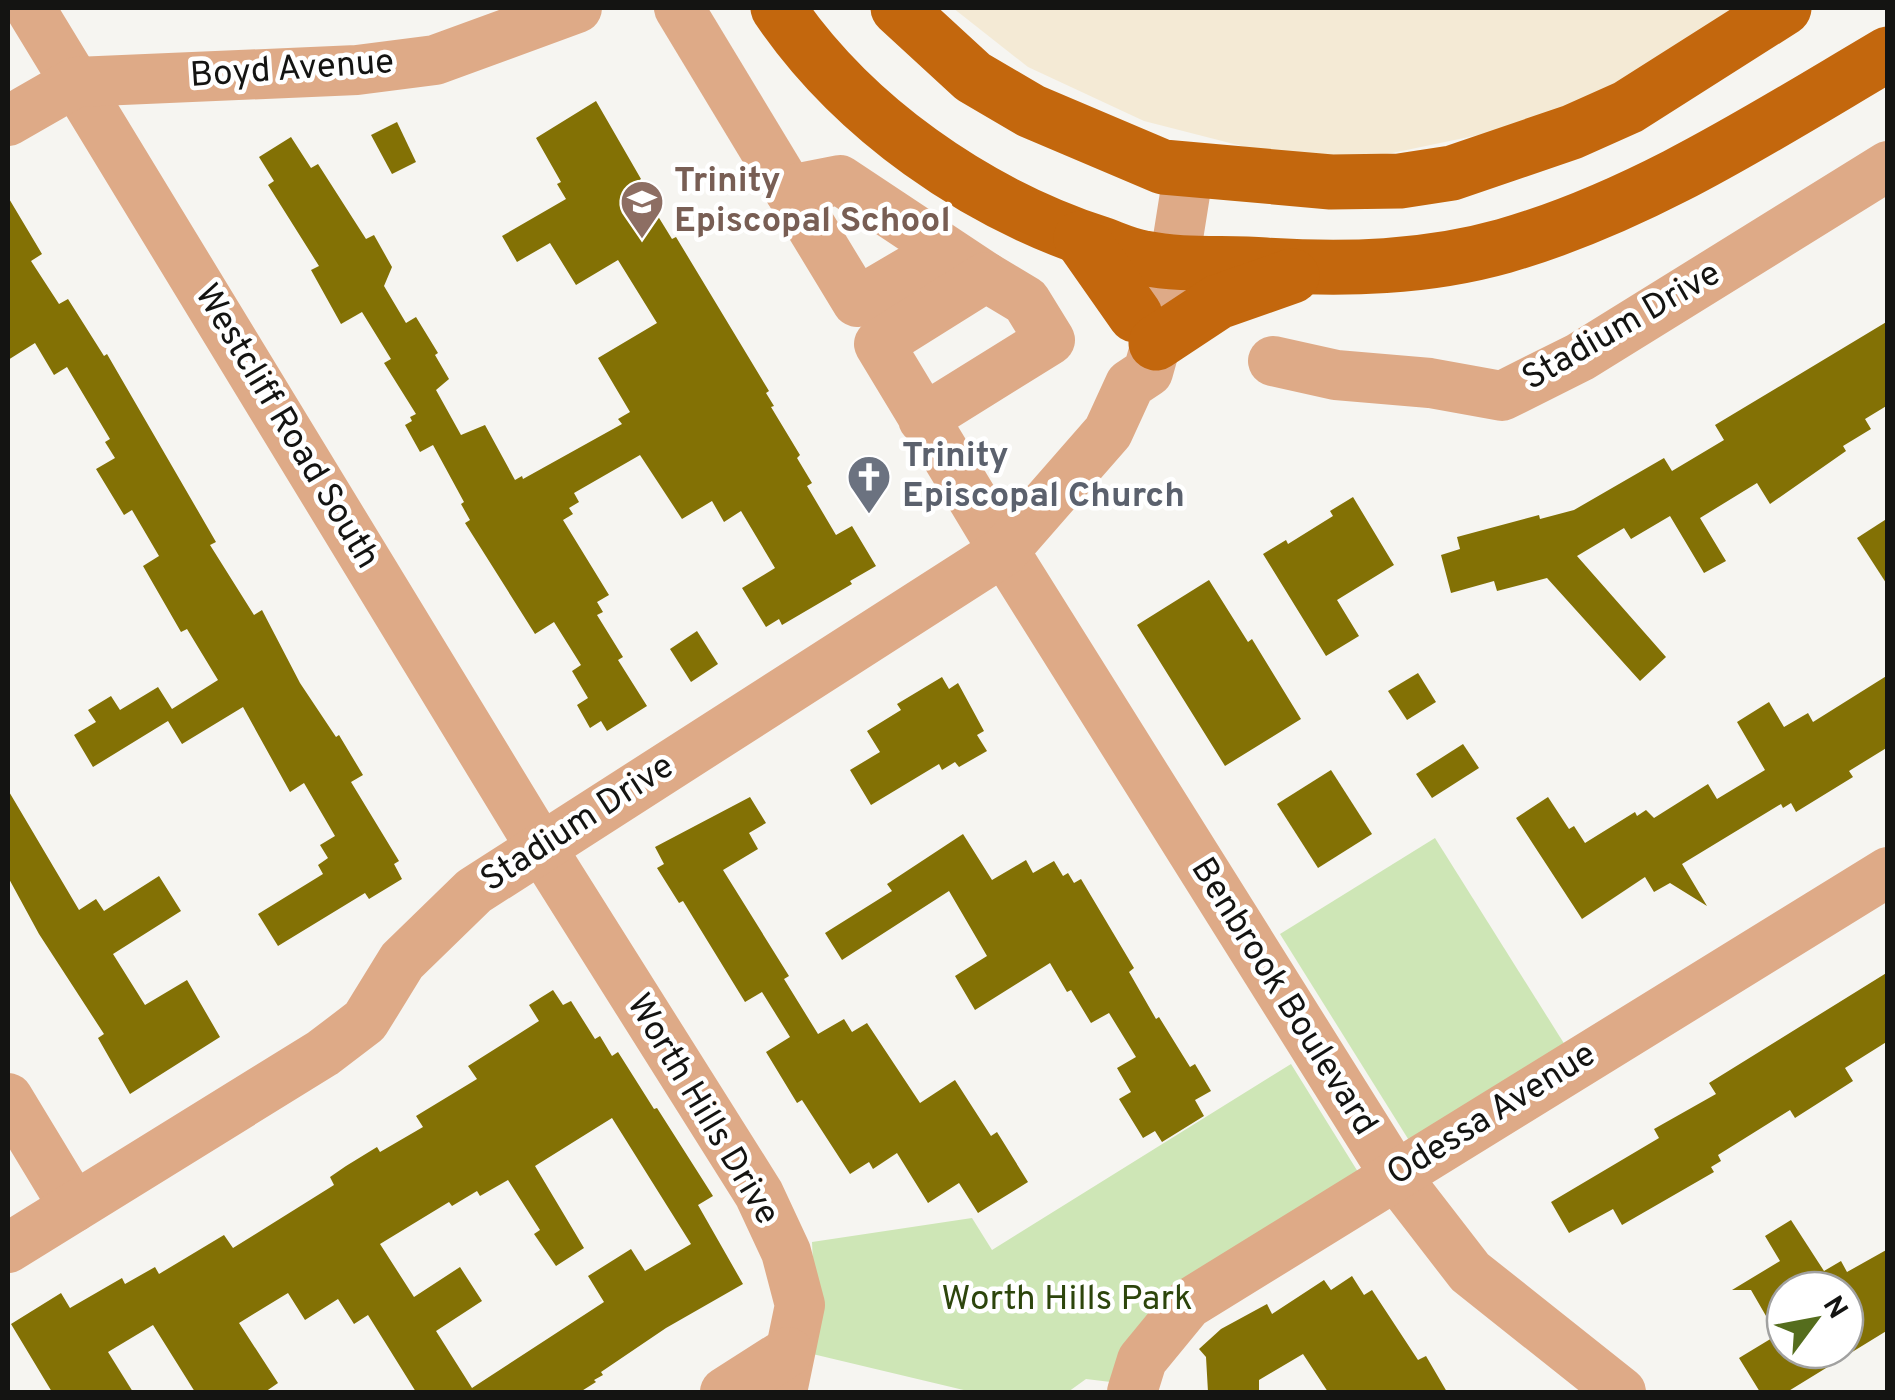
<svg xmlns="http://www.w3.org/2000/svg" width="1895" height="1400" viewBox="0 0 1895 1400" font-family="Overpass,sans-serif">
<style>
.education{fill:#f4ead5}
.green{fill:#cee6b6}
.building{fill:#837105;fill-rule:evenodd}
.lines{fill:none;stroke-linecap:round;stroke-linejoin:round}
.minor{stroke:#deaa87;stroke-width:50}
.major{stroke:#c3670d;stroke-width:55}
.labels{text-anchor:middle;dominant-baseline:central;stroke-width:9;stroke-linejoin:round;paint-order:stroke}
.street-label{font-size:35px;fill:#141412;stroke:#fff}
.education-label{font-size:35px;font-weight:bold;fill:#785e54;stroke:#fff;text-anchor:start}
.worship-label{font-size:35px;font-weight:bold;fill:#5b616d;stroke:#fff;text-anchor:start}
.park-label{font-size:35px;fill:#2d450c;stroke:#fff}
</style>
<rect width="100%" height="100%" fill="#f6f5f1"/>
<path class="education" d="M953 8H1749L1627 82 1512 128 1373 157 1265 152 1144 121 1028 67Z"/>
<g class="green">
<path d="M1435 838 1565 1045 1410 1142 1280 934Z"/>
<path d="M1291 1064 1363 1180 1119 1383 1086 1379 1068 1392H972L800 1351 813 1263 812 1242 972 1218 992 1250Z"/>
</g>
<g class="building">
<path d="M596 101 641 179 637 182 672 239 676 237 769 391 766 393 774 406 771 407 800 455 797 458 812 483 807 486 836 535 852 526 876 566 850 581 852 584 782 625 779 619 766 627 742 588 775 568 741 511 724 522 712 501 682 519 640 455 574 493 579 502 569 508 573 514 563 520 609 595 597 602 603 612 597 615 623 657 618 660 647 706 607 731 601 721 590 728 577 705 588 698 572 671 581 665 554 622 535 634 465 523 470 520 461 504 464 502 433 445 420 452 405 425 412 421 410 417 416 414 384 363 391 359 362 312 341 324 311 270 319 266 268 185 274 181 259 157 291 137 311 168 318 164 366 239 374 235 392 267 384 286 406 323 416 317 438 353 435 355 449 379 436 390 461 435 485 425 515 480 522 476 523 479 622 424 618 419 630 412 598 358 657 323 618 260 576 285 550 243 517 262 502 236 566 199 557 184 561 182 536 138Z"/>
<path d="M397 122 416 162 392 174 371 135Z"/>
<path d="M8 197 42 254 31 261 59 304 68 299 104 356 107 354 216 542 210 545 254 615 262 610 300 683 336 737 339 735 363 775 351 782 399 861 394 864 402 879 369 899 365 893 278 946 258 914 323 874 318 865 328 858 320 845 335 836 304 783 290 792 243 707 182 744 168 721 93 767 74 735 96 722 88 710 111 696 120 710 158 687 172 709 218 680 187 629 181 632 143 566 159 556 132 510 124 515 96 469 115 458 105 442 110 439 67 367 54 375 35 343 8 360Z"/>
<path d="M1888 321V405L1865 419 1871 429 1843 446 1846 451 1770 504 1757 483 1700 518 1726 561 1704 573 1670 516 1631 539 1624 528 1577 556 1666 657 1640 681 1547 578 1497 591 1494 581 1451 593 1441 555 1460 549 1457 537 1539 515 1540 519 1574 510 1664 458 1672 471 1724 440 1715 425Z"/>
<path d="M1353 497 1394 565 1337 600 1359 636 1326 656 1263 554 1286 540 1288 544 1333 516 1330 511Z"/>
<path d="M1888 518V586L1857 538Z"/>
<path d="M1209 580 1248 642 1252 639 1301 719 1225 766 1137 625Z"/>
<path d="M697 631 718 664 691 682 670 649Z"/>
<path d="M1418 673 1436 702 1407 720 1388 691Z"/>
<path d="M1888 675V747L1849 771 1853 777 1796 812 1791 803 1783 808 1781 804 1682 864 1707 906 1670 883 1654 892 1645 877 1582 919 1516 818 1548 797 1569 829 1574 826 1585 843 1635 812 1637 816 1646 810 1654 818 1708 784 1717 799 1765 770 1737 722 1769 702 1784 727 1808 713 1813 722Z"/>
<path d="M942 677 949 689 958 683 984 731 977 735 987 751 959 767 955 762 942 770 939 764 871 805 850 770 880 752 867 731 901 710 897 704Z"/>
<path d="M1463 744 1479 768 1432 798 1416 774Z"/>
<path d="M1331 770 1372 834 1318 868 1277 804Z"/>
<path d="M8 790 79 910 96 899 104 911 159 876 181 911 113 954 145 1005 187 980 220 1037 130 1094 98 1038 104 1034 39 934 8 877Z"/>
<path d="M750 797 766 823 749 833 758 849 723 870 789 976 784 979 818 1034 844 1019 852 1032 867 1023 920 1103 955 1080 991 1136 997 1132 1028 1182 978 1213 959 1183 928 1203 897 1153 873 1169 869 1162 850 1174 802 1100 797 1103 766 1052 790 1037 762 992 745 1002 683 901 679 903 657 868 664 864 655 847Z"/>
<path d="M963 834 992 880 1026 860 1033 873 1054 861 1063 876 1068 873 1074 883 1081 879 1134 968 1129 972 1156 1019 1159 1017 1190 1067 1195 1064 1211 1091 1195 1100 1204 1116 1162 1142 1155 1131 1143 1138 1119 1099 1131 1092 1117 1068 1136 1057 1109 1013 1091 1023 1071 990 1067 992 1050 963 975 1010 955 976 987 956 949 891 842 960 825 933 892 891 887 884Z"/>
<path d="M1888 972V1041L1845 1068 1853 1081 1795 1118 1790 1110 1718 1155 1721 1161 1711 1167 1714 1172 1622 1225 1613 1209 1569 1233 1551 1202 1659 1138 1654 1129 1716 1094 1709 1083Z"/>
<path d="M553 990 563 1005 571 1001 595 1039 600 1036 612 1056 618 1052 654 1109 657 1108 713 1196 698 1205 743 1284 666 1328 601 1372 603 1375 594 1380 596 1382 580 1392H416L368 1315 354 1324 338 1299 305 1320 288 1293 239 1323 278 1383 265 1392H195L153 1325 108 1352 133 1392H52L11 1324 61 1293 70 1308 122 1278 125 1284 155 1267 159 1274 224 1235 233 1248 334 1185 330 1177 346 1166 377 1147 380 1152 423 1127 416 1116 477 1079 468 1066 539 1021 529 1005ZM612 1118 691 1244 645 1271 631 1249 588 1276 604 1302 472 1388 436 1331 482 1301 460 1267 414 1297 380 1244 449 1202 452 1206 477 1191 480 1196 508 1180 540 1230 534 1234 556 1266 584 1248 535 1166Z"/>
<path d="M1791 1220 1824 1271 1841 1261 1847 1272 1888 1249V1330L1787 1392H1760L1739 1358 1777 1335 1751 1290H1732L1780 1261 1765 1236ZM1785 1290H1845V1350H1785Z"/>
<path d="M1352 1276 1364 1295 1372 1290 1418 1360 1426 1356 1447 1392H1328L1303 1354 1259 1380V1392H1208L1206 1357 1199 1349 1221 1329 1267 1304 1272 1314 1324 1280 1331 1290Z"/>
</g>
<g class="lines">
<g class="minor">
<path d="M30 8 540 846 759 1194 786 1252 800 1305 782 1392"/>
<path d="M679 8 789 190"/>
<path d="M8 121 76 82 357 70 435 60 577 8"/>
<path d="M944 251 857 302 789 190 840 180 986 277"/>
<path d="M1273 361 1336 375 1430 383 1502 396 1580 357 1888 166"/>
<path d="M923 419 1050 340 1026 301 986 277 879 344 1004 551 1395 1175 1470 1272 1621 1392"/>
<path d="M8 1098 74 1207"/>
<path d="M8 1248 323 1053 365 1021 402 961 474 891 1004 551 1108 432 1130 384 1148 372 1168 301 1189 169"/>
<path d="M725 1392 788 1352"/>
<path d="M1132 1392 1142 1360 1188 1304 1888 872"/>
</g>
<g class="major">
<path d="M778 8C853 118 975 203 1101 244 1115 249 1130 256 1144 258 1183 266 1226 262 1265 265 1345 270 1426 268 1504 246 1643 206 1764 127 1888 54"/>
<path d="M898 8 973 77 1031 111 1163 167 1331 182 1400 181 1452 173 1572 132 1628 107 1784 8"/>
<path d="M1081 238 1135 315"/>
<path d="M1156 343 1218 302 1292 276"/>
</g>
</g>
<defs>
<symbol id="school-pin" viewBox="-11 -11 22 30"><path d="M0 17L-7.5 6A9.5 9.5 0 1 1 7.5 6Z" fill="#8d6e63" stroke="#fff"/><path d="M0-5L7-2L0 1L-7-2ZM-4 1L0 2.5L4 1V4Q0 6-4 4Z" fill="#fff"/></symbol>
<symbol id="church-pin" viewBox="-11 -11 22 30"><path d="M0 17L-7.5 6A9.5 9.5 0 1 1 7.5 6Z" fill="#6b7280" stroke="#fff"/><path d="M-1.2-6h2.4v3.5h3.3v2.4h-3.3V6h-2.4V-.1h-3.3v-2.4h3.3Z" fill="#fff"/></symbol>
</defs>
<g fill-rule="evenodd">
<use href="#school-pin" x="617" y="177" width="50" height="68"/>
<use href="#church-pin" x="844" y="452" width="50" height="68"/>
</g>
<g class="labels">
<g class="street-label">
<text transform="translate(292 70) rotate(-4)">Boyd Avenue</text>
<text transform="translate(1622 327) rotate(-30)">Stadium Drive</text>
<text transform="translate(286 427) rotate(59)">Westcliff Road South</text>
<text transform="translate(578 824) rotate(-33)">Stadium Drive</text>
<text transform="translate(1283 997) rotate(58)">Benbrook Boulevard</text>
<text transform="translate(702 1110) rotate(59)">Worth Hills Drive</text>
<text transform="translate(1492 1115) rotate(-32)">Odessa Avenue</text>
</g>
<g class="education-label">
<text x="674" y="182">Trinity<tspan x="674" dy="40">Episcopal School</tspan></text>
</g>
<g class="worship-label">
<text x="902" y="457">Trinity<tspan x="902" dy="40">Episcopal Church</tspan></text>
</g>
<g class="park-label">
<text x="1067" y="1300">Worth Hills Park</text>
</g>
</g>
<rect width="1895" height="1400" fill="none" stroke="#141412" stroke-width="20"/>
<g transform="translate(1815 1320) rotate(58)"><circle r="48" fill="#ffffff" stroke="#a1a1a0" stroke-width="2.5"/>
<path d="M0-8L18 38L0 25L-18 38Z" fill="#556d1d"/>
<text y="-15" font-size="28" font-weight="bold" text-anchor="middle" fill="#141412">N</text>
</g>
</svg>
